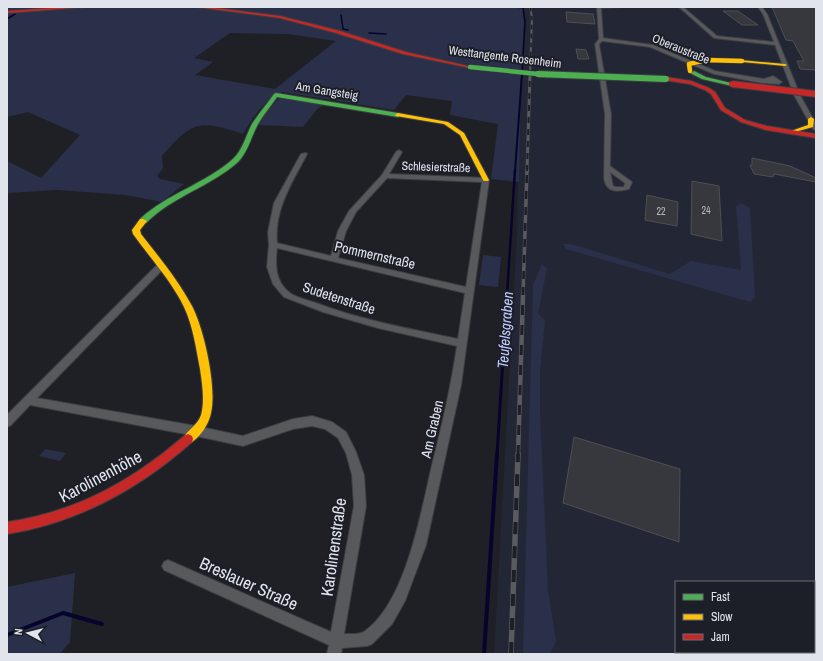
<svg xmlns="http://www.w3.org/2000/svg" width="823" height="661" viewBox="0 0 823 661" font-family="'Archivo Narrow',sans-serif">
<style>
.built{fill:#232735;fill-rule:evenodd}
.green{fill:#2a304a;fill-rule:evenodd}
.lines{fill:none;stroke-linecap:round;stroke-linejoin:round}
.stream-far4{stroke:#06042c;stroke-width:1.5}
.stream-far3{stroke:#06042c;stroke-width:2}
.stream-far2{stroke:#06042c;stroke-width:2.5}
.stream-far1{stroke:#06042c;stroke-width:3}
.stream{stroke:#06042c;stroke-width:4}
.building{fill:#37383d;stroke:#4d4f53}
.street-casing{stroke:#3c3e42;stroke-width:2}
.fast-casing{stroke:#3c3e42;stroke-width:2}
.slow-casing{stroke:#3c3e42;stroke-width:2}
.jam-casing{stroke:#3c3e42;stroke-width:2}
.street{fill:#58595d;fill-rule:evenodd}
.fast{fill:#4caf50;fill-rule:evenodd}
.slow{fill:#ffc107;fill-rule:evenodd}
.jam{fill:#c62828;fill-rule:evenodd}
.rail-far4-casing{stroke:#5a5b5f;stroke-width:2}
.rail-far3-casing{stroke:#5a5b5f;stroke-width:3}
.rail-far2-casing{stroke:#5a5b5f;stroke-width:3.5}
.rail-far1-casing{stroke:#5a5b5f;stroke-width:4.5}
.rail-casing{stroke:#5a5b5f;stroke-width:5.5}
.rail-far4{stroke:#1c1e28;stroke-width:1.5;stroke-dasharray:4.5;stroke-linecap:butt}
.rail-far3{stroke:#1c1e28;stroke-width:2;stroke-dasharray:6;stroke-linecap:butt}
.rail-far2{stroke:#1c1e28;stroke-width:2.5;stroke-dasharray:8;stroke-linecap:butt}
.rail-far1{stroke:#1c1e28;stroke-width:3;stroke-dasharray:10;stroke-linecap:butt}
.rail{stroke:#1c1e28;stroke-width:4;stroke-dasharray:12;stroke-linecap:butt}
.fast-bridge-far1-casing{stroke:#3c3e42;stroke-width:5.5;stroke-linecap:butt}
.fast-bridge-casing{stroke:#3c3e42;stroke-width:8;stroke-linecap:butt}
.slow-bridge-casing{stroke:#3c3e42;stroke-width:5.5;stroke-linecap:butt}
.jam-bridge-casing{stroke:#3c3e42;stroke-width:8;stroke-linecap:butt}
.fast-bridge-far1{stroke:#4caf50;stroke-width:4.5}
.fast-bridge{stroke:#4caf50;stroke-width:6}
.slow-bridge{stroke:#ffc107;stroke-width:4.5}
.jam-bridge{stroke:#c62828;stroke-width:6}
.labels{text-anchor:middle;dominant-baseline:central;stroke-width:4;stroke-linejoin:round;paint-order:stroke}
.far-number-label{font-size:10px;fill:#b7b9c0}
.far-street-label{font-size:12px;fill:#e2e4eb;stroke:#1c1e28}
.street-label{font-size:14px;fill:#e2e4eb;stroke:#1c1e28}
.water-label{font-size:15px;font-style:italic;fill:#c0cdff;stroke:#1c1e28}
.near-street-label{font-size:17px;fill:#e2e4eb;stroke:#1c1e28}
</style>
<rect width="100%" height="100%" fill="#1f2025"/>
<path class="built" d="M521 7H816V654H494L517 235 521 69 524 22ZM676 582H814V652H676Z"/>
<g class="green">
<path d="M7 7H513L522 9 524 22 521 69 519 182 491 179 498 124 450 115 452 101 406 95 394 110 282 92C264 100 253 117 243 134 199 119 192 121 162 156L163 168 157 176 160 179 184 184 162 202 126 195 57 190 7 193V161L41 178 80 135 28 112 7 117ZM230 33 288 34 336 41 275 89 195 75 213 62 194 58Z"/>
<path d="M279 98 324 104 317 109 303 127 258 125 261 118Z"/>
<path d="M741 203 750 208 755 297 750 302 566 249 563 244H571L670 274 691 261 741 270 736 206Z"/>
<path d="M483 255 501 257 498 287 479 285Z"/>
<path d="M542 264 547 269 538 313 545 321 540 370V415L548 590 556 641 550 654H523L533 285Z"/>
<path d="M45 449 66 453 60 461 39 456Z"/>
<path d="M75 573 70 642 60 654H7V587Z"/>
</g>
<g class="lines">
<g class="stream-far4">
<path d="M341 15 343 29 348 30"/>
<path d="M7 19 15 14"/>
<path d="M369 33 386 34"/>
<path d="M522 75 525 22 523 7"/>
</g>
<path class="stream-far3" d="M515 171 522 74"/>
<path class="stream-far2" d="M507 295 515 170"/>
<path class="stream-far1" d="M497 455 507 294"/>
<g class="stream">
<path d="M7 635 63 613 102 624"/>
<path d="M484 654 497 454"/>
</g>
</g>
<g class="building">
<path d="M772 7H816V70L800 69 797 61H804L793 41 786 40Z"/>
<path d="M723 11H738L758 25H742Z"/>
<path d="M566 12 593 14 595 24 567 22Z"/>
<path d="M576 49 586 50 589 59H578Z"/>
<path d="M752 158 790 166 816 178V182L774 174 773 177 754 174 750 165H752Z"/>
<path d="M692 181 719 186 722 241 691 234Z"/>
<path d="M647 195 678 202 677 226 645 220Z"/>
<path d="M574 437 680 469 679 542 563 503Z"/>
</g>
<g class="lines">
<defs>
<g id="street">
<path d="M597 7H623L601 8 603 38 653 45 715 71 764 79 773 76 782 82 779 84 762 83 714 74 650 47 602 41 599 44 611 114 610 166 632 182 629 189C617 192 607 193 604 179L605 114 595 44 599 39ZM610 172 625 183 624 187H616L613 186Z"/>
<path d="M679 7H683L717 36 774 42 763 14 758 7H762L767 14 800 95 816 124V131L813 129 794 95 775 45 714 38Z"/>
<path d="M399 150 402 152 389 174 486 178 489 180 461 385 426 545 405 601 392 624 372 644 367 646 342 648 341 654H327L329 645 164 570 162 566 164 562 168 560 331 632 354 506 352 475 346 453 338 438 325 429 312 426 293 429 243 446 196 436 30 405 11 425 7 427V415L158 264H164L165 266 164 268 37 398 196 426 243 436 293 419 312 416 332 422 346 432 356 452 364 475 366 506 344 634C350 634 360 635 365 631 406 602 421 512 432 465 442 426 451 386 457 346L378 328 323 312 284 297 273 284 267 267 269 245 268 232 274 203 301 154 306 153 307 154C292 183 274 209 277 243L331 256 338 231 349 211 382 175 396 152ZM387 178 482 182 466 287 338 258 346 231 356 212ZM277 248 465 293 458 339C410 329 361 320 316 303 308 300 297 298 290 293 275 282 275 265 277 248Z"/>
</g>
<g id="fast">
<path d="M694 71 706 77 735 84 732 86 702 79 692 74 691 73Z"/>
<path d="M276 93 398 113 401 115 398 117 277 97C271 106 263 115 258 124 251 137 248 152 238 162 210 187 173 196 146 223H140V219C168 193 205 184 233 159 243 150 246 135 252 124 259 113 267 104 274 94Z"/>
</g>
<g id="slow">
<path d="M740 60 785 64 787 65 785 66 742 62H740Z"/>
<path d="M398 113 448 122 464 133 489 180 488 181H484L483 180 460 135 444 124 396 116 395 115Z"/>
<path d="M811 117 814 119 813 127 791 133V131L808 125V119Z"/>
<path d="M140 219H143L147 221 140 230 141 234C159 257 178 280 192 306 204 329 217 387 211 413 209 424 199 440 188 444L184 442 183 439C187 430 198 425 201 415 205 400 202 383 200 369 196 348 193 326 184 307 171 280 150 258 133 234L132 230Z"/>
</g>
<g id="jam">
<path d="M66 7H87L7 13V11Z"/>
<path d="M196 7H208L280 16 340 31 406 52 472 67 470 68 403 54 336 33 280 18Z"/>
<path d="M666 77 691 81 709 88 715 92 725 108 745 120 767 126 816 134V138L766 130 741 122 721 110 711 94 705 90 690 84 664 80 663 79Z"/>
<path d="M188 434 192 436 193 439 192 442C139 489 77 523 7 534V522C76 512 132 481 184 436Z"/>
</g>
</defs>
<use href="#street" class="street-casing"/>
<use href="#fast" class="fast-casing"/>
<use href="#slow" class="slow-casing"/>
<use href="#jam" class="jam-casing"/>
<use href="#street" class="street"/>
<use href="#fast" class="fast"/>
<use href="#slow" class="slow"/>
<use href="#jam" class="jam"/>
<defs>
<path id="rail-far4" d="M530 7 532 17 530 75"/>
<path id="rail-far3" d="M527 171 530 74"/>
<path id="rail-far2" d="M523 295 527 170"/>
<path id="rail-far1" d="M518 455 523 294"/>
<path id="rail" d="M511 654 518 454"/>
</defs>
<use href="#rail-far4" class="rail-far4-casing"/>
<use href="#rail-far3" class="rail-far3-casing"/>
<use href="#rail-far2" class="rail-far2-casing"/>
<use href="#rail-far1" class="rail-far1-casing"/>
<use href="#rail" class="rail-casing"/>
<use href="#rail-far4" class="rail-far4"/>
<use href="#rail-far3" class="rail-far3"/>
<use href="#rail-far2" class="rail-far2"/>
<use href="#rail-far1" class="rail-far1"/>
<use href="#rail" class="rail"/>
<defs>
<path id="fast-bridge-far1" d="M470 67 548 75"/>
<path id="fast-bridge" d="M538 74 666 79"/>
<path id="slow-bridge" d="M690 71 689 64 706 60 742 61"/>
<path id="jam-bridge" d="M732 84 816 94"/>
</defs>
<use href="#fast-bridge-far1" class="fast-bridge-far1-casing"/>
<use href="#fast-bridge" class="fast-bridge-casing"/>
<use href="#slow-bridge" class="slow-bridge-casing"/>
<use href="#jam-bridge" class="jam-bridge-casing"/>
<use href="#fast-bridge-far1" class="fast-bridge-far1"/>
<use href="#fast-bridge" class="fast-bridge"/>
<use href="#slow-bridge" class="slow-bridge"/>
<use href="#jam-bridge" class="jam-bridge"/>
</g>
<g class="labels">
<g class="far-number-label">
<text x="706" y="210">24</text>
<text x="661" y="211">22</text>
</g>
<g class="far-street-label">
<text transform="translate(681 49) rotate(22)">Oberaustraße</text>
<text transform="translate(505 57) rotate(7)">Westtangente Rosenheim</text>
<text transform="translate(327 91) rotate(9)">Am Gangsteig</text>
<text transform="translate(436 167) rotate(2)">Schlesierstraße</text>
</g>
<g class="street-label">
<text transform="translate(375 255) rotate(13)">Pommernstraße</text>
<text transform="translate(339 298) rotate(18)">Sudetenstraße</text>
<text transform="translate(432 429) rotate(-77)">Am Graben</text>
</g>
<g class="water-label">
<text transform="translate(505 330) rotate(-86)">Teufelsgraben</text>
</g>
<g class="near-street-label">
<text transform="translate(100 476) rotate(-28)">Karolinenhöhe</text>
<text transform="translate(333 547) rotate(-82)">Karolinenstraße</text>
<text transform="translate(249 583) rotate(24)">Breslauer Straße</text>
</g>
</g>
<rect width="823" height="661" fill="none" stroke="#e2e4eb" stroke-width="16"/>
<rect x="675" y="581" width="140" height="72" fill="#1c1e28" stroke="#6b6d76"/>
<rect x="683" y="594" width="20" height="6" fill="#4caf50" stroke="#6b6d76"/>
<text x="711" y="601" font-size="12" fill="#e2e4eb">Fast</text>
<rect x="683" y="614" width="20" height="6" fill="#ffc107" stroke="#6b6d76"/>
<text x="711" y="621" font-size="12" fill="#e2e4eb">Slow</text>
<rect x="683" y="634" width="20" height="6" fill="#c62828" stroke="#6b6d76"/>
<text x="711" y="641" font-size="12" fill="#e2e4eb">Jam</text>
<g transform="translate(28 633) rotate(277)" stroke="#1c1e28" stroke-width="3" paint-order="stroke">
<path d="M0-3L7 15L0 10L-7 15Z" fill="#e2e4eb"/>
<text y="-6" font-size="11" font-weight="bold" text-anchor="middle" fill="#e2e4eb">N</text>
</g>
</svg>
